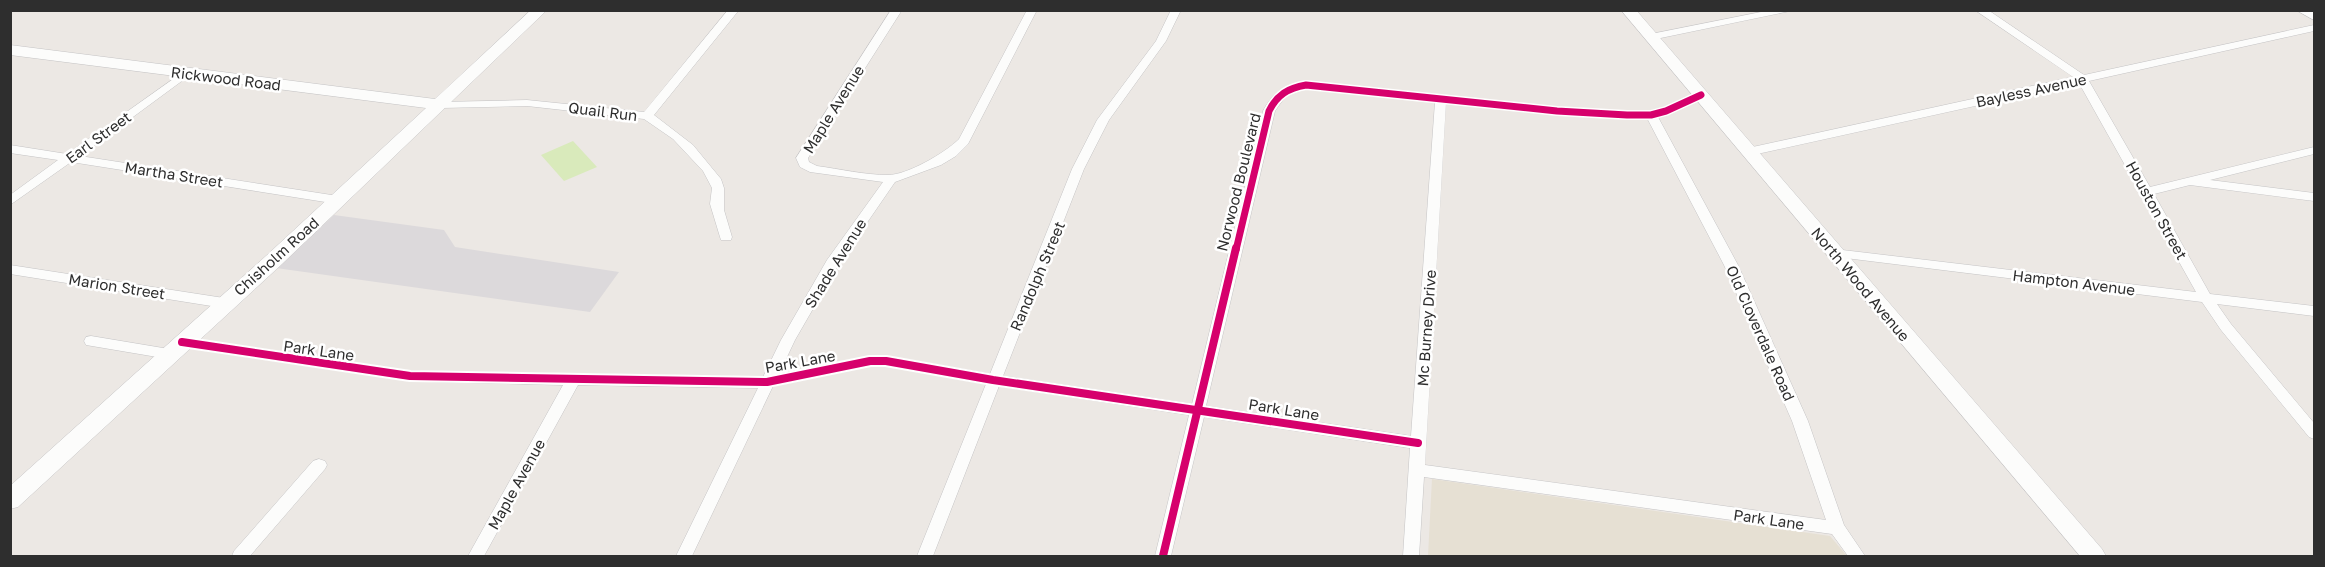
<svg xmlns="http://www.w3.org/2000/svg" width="2325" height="567" viewBox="0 0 2325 567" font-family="'Golos Text',sans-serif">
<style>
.industrial{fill:#dcd9db}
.education{fill:#e6e0d3}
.pitch{fill:#d9eabb}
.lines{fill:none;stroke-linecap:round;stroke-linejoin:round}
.street-casing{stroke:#c5c4c5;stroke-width:1}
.secondary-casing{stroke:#c5c4c5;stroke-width:1}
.street{fill:#fcfcfb;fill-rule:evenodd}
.secondary{fill:#fcfcfb;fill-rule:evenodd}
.cycleway-far1-casing{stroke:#fff;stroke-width:10}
.cycleway-casing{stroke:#fff;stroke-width:12}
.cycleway-far1{stroke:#d6006c;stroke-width:7}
.cycleway{stroke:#d6006c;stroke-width:8}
.labels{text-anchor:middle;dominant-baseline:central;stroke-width:5;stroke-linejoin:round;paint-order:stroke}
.street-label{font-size:15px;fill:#2e2e2e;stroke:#fff}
</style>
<rect width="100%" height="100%" fill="#ece8e4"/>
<path class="industrial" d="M334 215 444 230 455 247 619 272 590 312 276 268Z"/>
<path class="education" d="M1432 479 1830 536 1847 556H1428Z"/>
<path class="pitch" d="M573 141 597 167 564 181 541 155Z"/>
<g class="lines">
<defs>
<g id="street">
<path d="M728 10H739L654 115 693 145 721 179 724 188V210L732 237 731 240H721L720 237 710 204 712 188 703 171 673 139 644 119 527 106 441 108 435 105 441 102 527 100 644 112Z"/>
<path d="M891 10H902L808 158 809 162 817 166C840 169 865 175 888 175 907 175 945 153 959 139L1027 10H1037L968 144 956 156 941 165 895 182 840 262 795 340 779 374 870 356H886L990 374 1072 169 1097 120 1156 41 1171 10H1181L1166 41 1109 120 1084 169 1003 376 1192 404 1263 111C1273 92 1285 85 1306 82L1557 108 1627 112H1651L1662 109 1701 92 1707 95 1705 97 1658 117 1738 265 1808 421 1844 525 1865 556H1848L1832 534 1424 477 1419 556H1403L1410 448 1204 417 1171 556H1155L1189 415 999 386 933 556H917L986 384 886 366H870L773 386 692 556H676L758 388 578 385 484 556H468L563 385 410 381 182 347 177 346 175 342 177 338 182 337 410 371 763 377 781 340 827 260 883 182 810 172 800 167 796 158ZM1306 88 1435 102 1411 436 1206 406 1275 111 1287 94ZM1446 103 1557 114 1647 118 1724 265 1792 421 1826 520 1425 465Z"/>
<path d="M1771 10H1795L1651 40 1646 37 1651 34Z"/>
<path d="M1975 10H1988L2084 75 2314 25V31L2089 81 2150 187 2314 147V154L2210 180 2314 193V201L2190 185 2154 194 2210 294 2314 306V316L2217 304 2231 324 2314 423V439L2309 437 2221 330 2202 302 1829 256 1827 253 1834 249 2196 292 2079 83 1748 156 1742 152 1748 148 2073 77Z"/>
<path d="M2296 10H2310L2314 13V20Z"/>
<path d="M186 70 190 71V75L80 156 338 196 342 197 344 200 342 203 338 204 71 162 10 205V195L58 160 10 153V145L67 154Z"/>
<path d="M10 265 224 298 231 303 224 308 10 274Z"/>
<path d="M91 336 169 349 174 350 176 354 174 358 169 359 86 345 84 341 86 337Z"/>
<path d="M319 459 325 461 327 465 325 469 250 556H232L234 551 313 461Z"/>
</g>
<g id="secondary">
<path d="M531 10H547L281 265 18 507 10 509V486L267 255 426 108 10 55V45L435 99Z"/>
<path d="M1621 10H1636L2102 549 2106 556H2080Z"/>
</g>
</defs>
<use href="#street" class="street-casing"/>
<use href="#secondary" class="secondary-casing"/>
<use href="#street" class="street"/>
<use href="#secondary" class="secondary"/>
<defs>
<path id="cycleway-far1" d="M1236 250 1269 111C1277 95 1288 88 1306 85L1557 111 1627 115H1651L1666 111 1701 95"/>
<g id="cycleway">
<path d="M182 342 410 376 767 382 870 361H886L993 380 1418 443"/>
<path d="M1163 556 1236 248"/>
</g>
</defs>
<use href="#cycleway-far1" class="cycleway-far1-casing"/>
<use href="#cycleway" class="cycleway-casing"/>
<use href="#cycleway-far1" class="cycleway-far1"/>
<use href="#cycleway" class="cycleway"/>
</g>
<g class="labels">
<g class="street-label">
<text transform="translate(226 78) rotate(7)">Rickwood Road</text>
<text transform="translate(2031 90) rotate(-12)">Bayless Avenue</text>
<text transform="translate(833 109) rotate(-58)">Maple Avenue</text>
<text transform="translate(603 111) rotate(7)">Quail Run</text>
<text transform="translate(98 137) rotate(-36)">Earl Street</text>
<text transform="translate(174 174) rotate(9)">Martha Street</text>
<text transform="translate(1238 182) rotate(-76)">Norwood Boulevard</text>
<text transform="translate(2157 210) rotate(61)">Houston Street</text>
<text transform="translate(276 256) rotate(-42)">Chisholm Road</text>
<text transform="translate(835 263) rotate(-58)">Shade Avenue</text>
<text transform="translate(1037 276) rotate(-67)">Randolph Street</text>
<text transform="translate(2074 282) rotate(7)">Hampton Avenue</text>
<text transform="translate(1861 284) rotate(50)">North Wood Avenue</text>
<text transform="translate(117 286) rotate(9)">Marion Street</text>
<text transform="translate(1426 328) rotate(-86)">Mc Burney Drive</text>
<text transform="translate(1761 333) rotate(66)">Old Cloverdale Road</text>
<text transform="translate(319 350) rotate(8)">Park Lane</text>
<text transform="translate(800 361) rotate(-10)">Park Lane</text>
<text transform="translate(1284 409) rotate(9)">Park Lane</text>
<text transform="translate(516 484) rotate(-61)">Maple Avenue</text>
<text transform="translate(1769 519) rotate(8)">Park Lane</text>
</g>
</g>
<rect width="2325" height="567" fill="none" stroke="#2e2e2e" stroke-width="24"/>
</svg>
